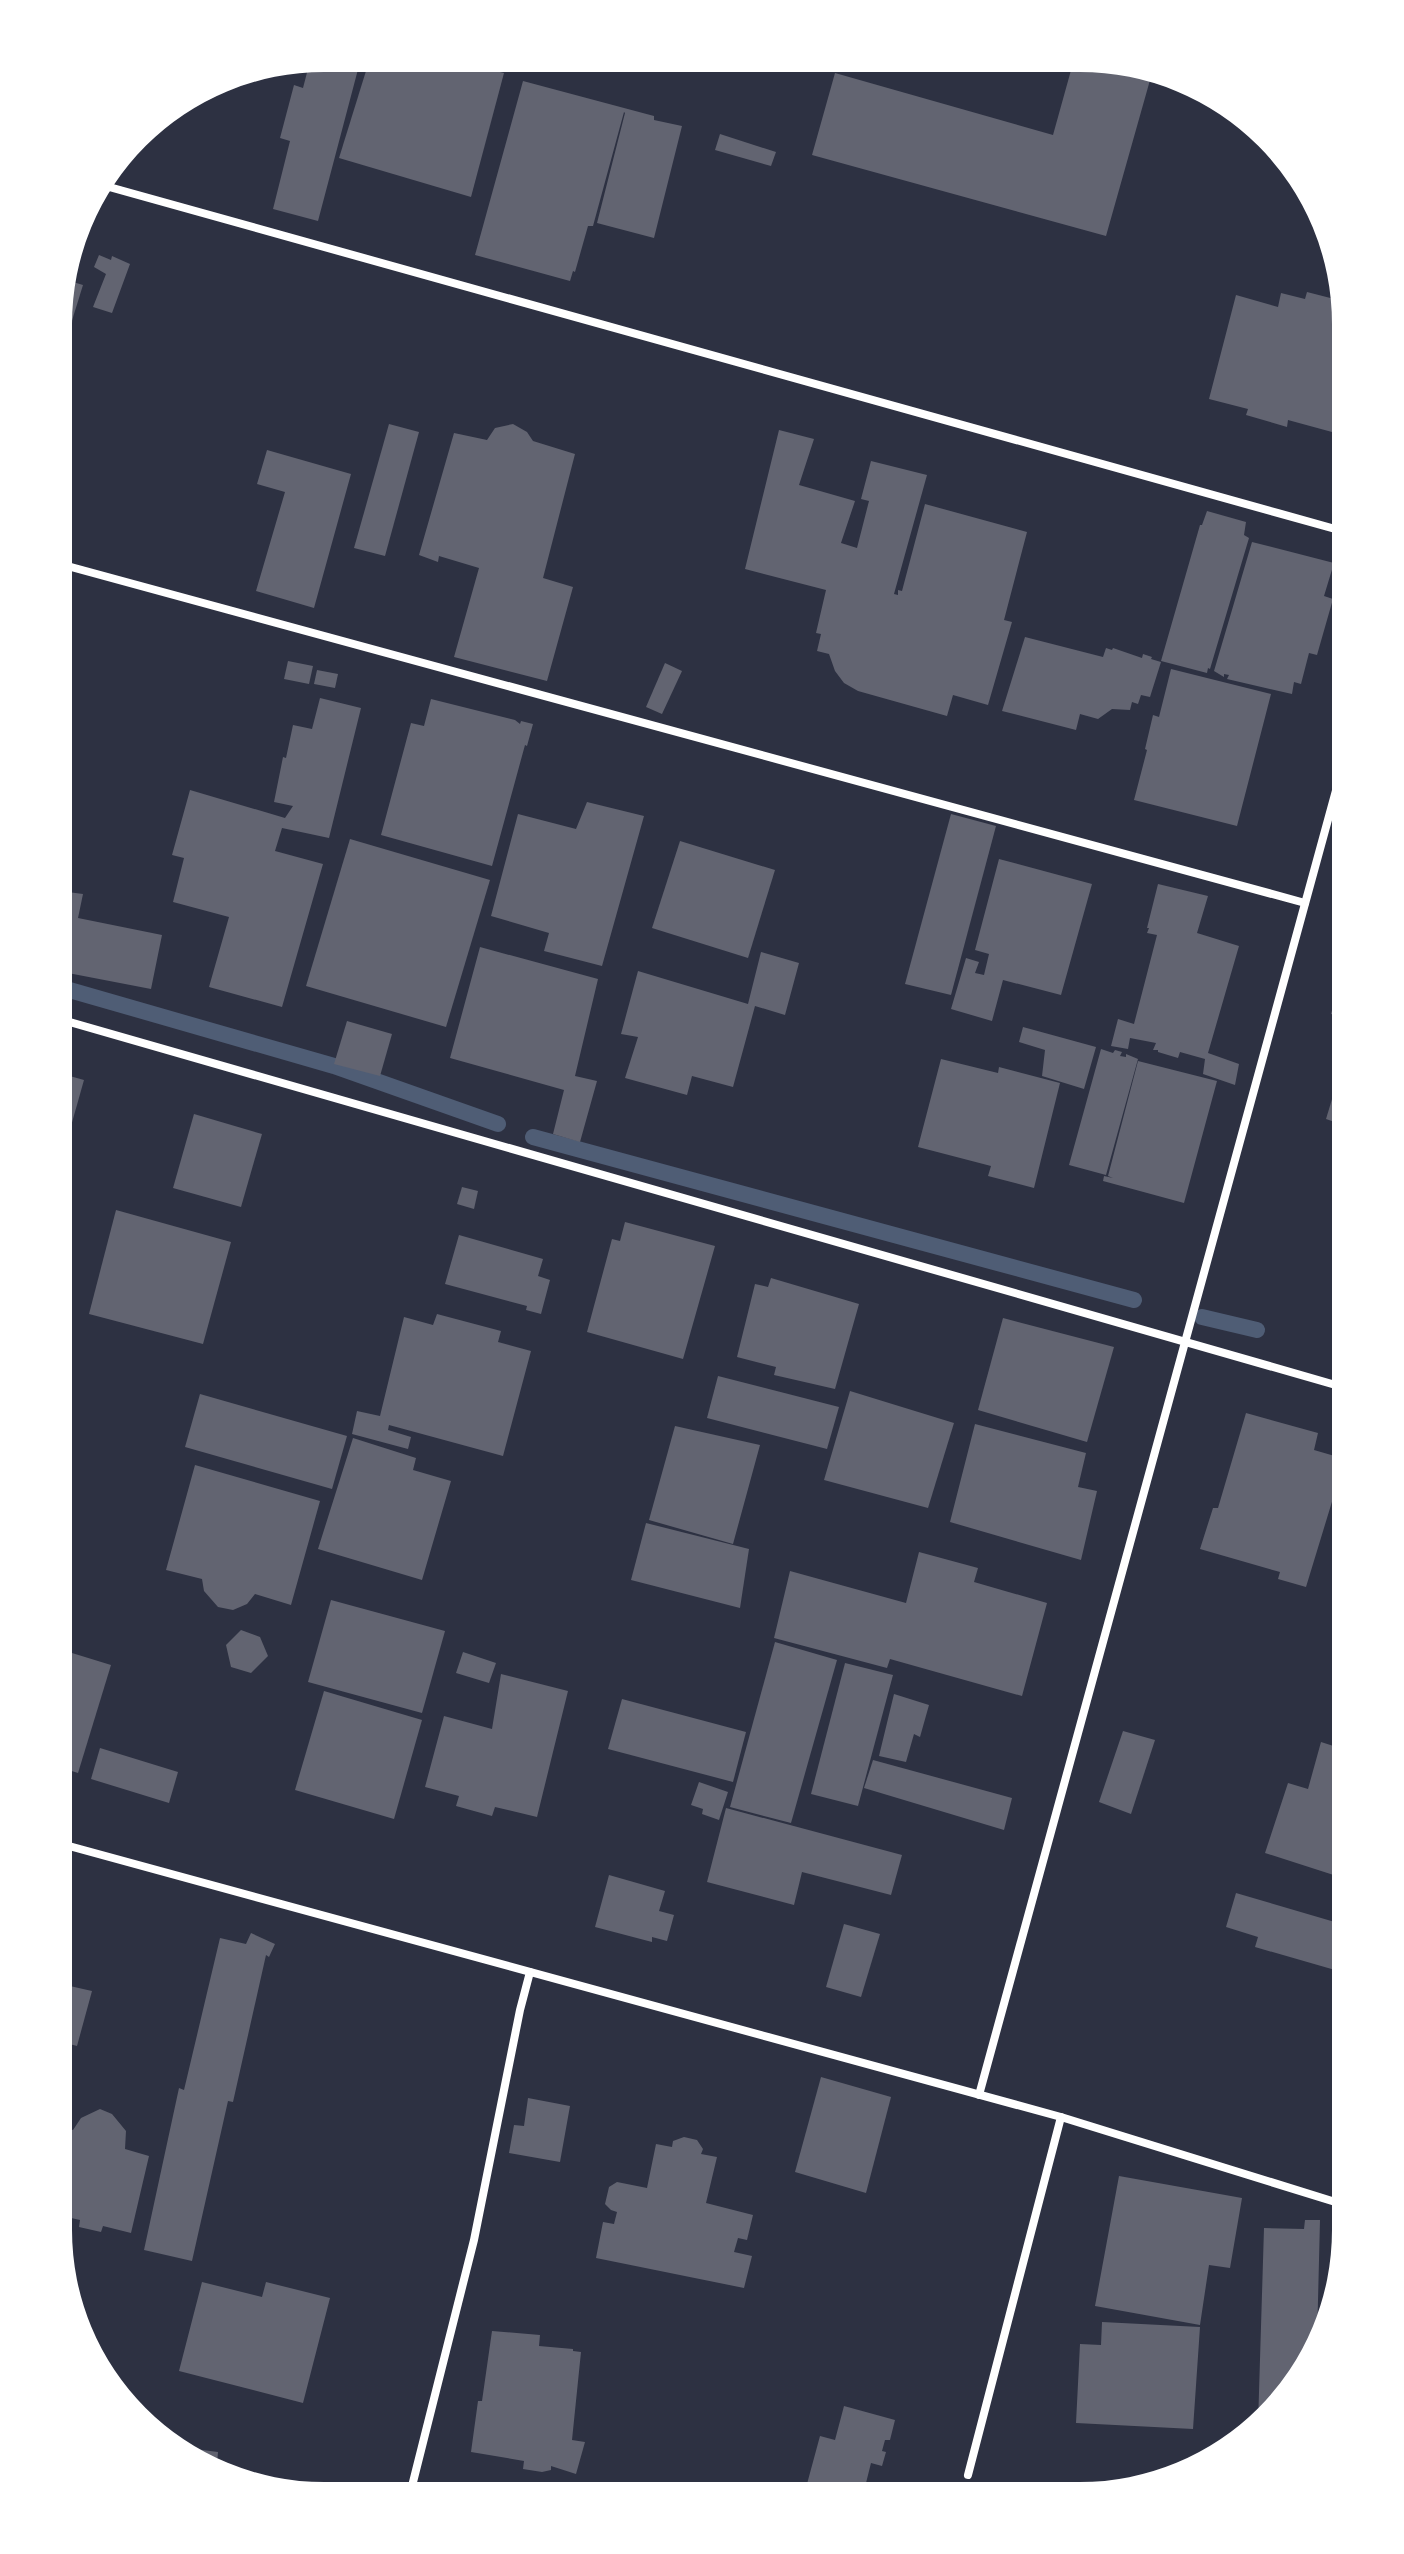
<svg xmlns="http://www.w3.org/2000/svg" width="1404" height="2554" viewBox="0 0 1404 2554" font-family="'Alegreya Sans',sans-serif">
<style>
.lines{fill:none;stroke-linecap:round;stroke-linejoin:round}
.stream{stroke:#4f5d75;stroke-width:16}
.building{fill:#626471}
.minor{stroke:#fff;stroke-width:8}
</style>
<rect width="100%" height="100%" fill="#2d3142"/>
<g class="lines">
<g class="stream">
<path d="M59 987 334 1066 498 1124"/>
<path d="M533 1137 1134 1300"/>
<path d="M1202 1317 1257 1330"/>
</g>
</g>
<g class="building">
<path d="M324 58H361L318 221 273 209 290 141 280 138 294 85 303 88 310 61Z"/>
<path d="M370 58 446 59 504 73 471 197 339 158Z"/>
<path d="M1073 63H1131L1152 73 1106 236 812 155 835 73 1053 135Z"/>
<path d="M523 81 654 116V120L682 126 654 238 597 223 625 113 624 112 593 226H588L575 272 573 271 570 281 475 255Z"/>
<path d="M720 134 776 152 771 166 715 150Z"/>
<path d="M99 255 111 260 112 256 130 264 112 313 93 307 106 274 94 267Z"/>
<path d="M63 279 83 285 70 327 60 325V290Z"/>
<path d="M1307 292 1342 301 1346 324V394L1342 393 1332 432 1288 420 1287 427 1246 415 1248 409 1209 399 1236 295 1278 307 1281 293 1305 299Z"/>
<path d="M389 424 419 432 385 556 354 548Z"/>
<path d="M513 424 527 432 533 441 575 454 543 578 573 587 547 681 454 657 479 568 439 556 438 562 419 555 454 433 487 440 495 428Z"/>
<path d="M779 430 814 439 799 485 855 501 841 543 857 548 869 501 861 499 871 461 927 475 894 594 898 595V590L902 591 925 504 1027 532 1004 620 1012 622 988 705 953 695 947 716 858 691 844 683 835 671 829 654 817 651 821 634 816 633 826 590 745 569Z"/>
<path d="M267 450 351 474 314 608 256 591 285 492 257 484Z"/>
<path d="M1207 511 1246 522 1244 535 1249 538 1210 669 1208 668 1207 673 1161 661 1200 525H1202Z"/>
<path d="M1252 542 1334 563 1324 596 1333 599 1317 655 1309 653 1301 684 1294 682 1292 694 1227 679 1229 675 1224 674V677L1214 671Z"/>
<path d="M1025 637 1103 657 1106 648 1112 650 1113 648 1142 658 1143 654 1152 657 1151 659 1161 662 1150 697 1141 695 1138 704 1132 702 1130 710 1112 709 1098 719 1080 714 1076 730 1002 711Z"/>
<path d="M288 661 313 666 309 684 284 679Z"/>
<path d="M665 663 682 671 662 714 646 707Z"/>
<path d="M1171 669 1271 694 1237 826 1134 800 1147 750 1145 749 1153 715 1159 717Z"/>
<path d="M317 670 338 674 335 688 314 684Z"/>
<path d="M320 698 361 708 329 838 282 828 275 851 323 864 282 1007 209 987 229 917 173 902 184 858 172 855 190 790 285 818 293 806 274 802 283 757 286 758 293 725 312 729Z"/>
<path d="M431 699 515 720 520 724 521 721 533 724 527 746 525 745 492 866 381 835 411 723 424 726Z"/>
<path d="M587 802 644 816 602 966 544 951 549 933 491 916 518 814 576 829Z"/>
<path d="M951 814 996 826 951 995 905 984Z"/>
<path d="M350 839 490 880 446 1027 306 986Z"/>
<path d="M680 841 775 870 748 958 652 928Z"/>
<path d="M999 859 1092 884 1061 995 1003 980 992 1021 951 1009 966 958 979 962 975 973 984 975 989 954 975 950Z"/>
<path d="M1158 884 1208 896 1197 933 1239 946 1208 1053 1239 1064 1235 1085 1203 1074 1205 1059 1180 1052 1178 1058 1158 1052V1050H1153L1156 1043 1130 1038 1128 1049 1111 1046 1118 1019 1134 1024 1157 935 1147 933 1149 928H1147Z"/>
<path d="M60 891 83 894 78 918 162 935 151 989 68 973 72 950 59 948Z"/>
<path d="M480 947 598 979 575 1076 597 1081 580 1142 553 1134 564 1090 450 1058Z"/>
<path d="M761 952 799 963 785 1015 755 1006 733 1087 692 1076 687 1095 625 1078 638 1037 621 1034 638 971 748 1004Z"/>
<path d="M1339 985 1346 987V1018L1331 1014Z"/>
<path d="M347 1021 392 1034 380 1076 334 1064Z"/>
<path d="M1023 1027 1096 1047 1084 1089 1042 1076 1045 1050 1019 1042Z"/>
<path d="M1101 1049 1113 1053 1115 1050 1122 1052 1120 1056 1126 1057V1054L1138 1059 1106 1175 1069 1165Z"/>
<path d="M941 1059 998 1073 999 1067 1060 1083 1034 1188 988 1176 991 1166 918 1147Z"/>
<path d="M1138 1061 1217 1081 1184 1203 1103 1181 1104 1176 1113 1178 1108 1176Z"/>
<path d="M59 1073 84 1080 60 1165H59Z"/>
<path d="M1339 1076 1346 1079V1126L1326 1119Z"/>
<path d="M194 1114 262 1134 241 1207 173 1188Z"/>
<path d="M1345 1126 1346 1127V1158L1337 1155Z"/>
<path d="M462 1187 478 1191 474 1209 457 1204Z"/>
<path d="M116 1210 231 1242 203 1344 89 1314Z"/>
<path d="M625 1222 715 1246 683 1359 587 1332 612 1239 620 1241Z"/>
<path d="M459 1235 543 1259 538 1276 550 1280 541 1314 526 1310 527 1306 445 1284Z"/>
<path d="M771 1278 859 1304 835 1389 774 1375 776 1367 737 1357 755 1284 768 1287Z"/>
<path d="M437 1314 501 1331 498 1342 531 1351 503 1456 389 1425 388 1430 411 1437 408 1449 352 1434 357 1411 380 1416 404 1317 433 1325Z"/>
<path d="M1003 1318 1114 1347 1087 1442 978 1410Z"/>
<path d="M718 1376 839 1407 827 1449 707 1418Z"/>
<path d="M850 1391 954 1423 928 1508 824 1480Z"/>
<path d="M200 1394 347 1436 332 1489 185 1447Z"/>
<path d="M1246 1413 1318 1433 1314 1450 1345 1459 1306 1587 1278 1579 1280 1572 1200 1549 1213 1508H1218Z"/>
<path d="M975 1424 1086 1453 1078 1487 1097 1491 1081 1560 950 1522Z"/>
<path d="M675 1426 760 1445 733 1544 649 1520Z"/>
<path d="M353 1438 416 1458 413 1470 451 1481 422 1580 318 1549Z"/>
<path d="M195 1465 320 1501 291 1605 255 1594 247 1604 233 1610 218 1607 204 1591 202 1579 166 1570Z"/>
<path d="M1345 1509 1346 1510V1543L1335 1539Z"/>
<path d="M646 1523 749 1549 740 1608 631 1580Z"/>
<path d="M919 1552 978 1568 974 1582 1047 1603 1022 1696 890 1659 887 1668 774 1638 790 1571 906 1603Z"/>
<path d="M331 1600 445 1631 422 1713 308 1682Z"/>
<path d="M241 1630 260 1637 268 1656 251 1673 231 1667 226 1645Z"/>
<path d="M775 1642 837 1660 791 1823 730 1807Z"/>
<path d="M59 1649 111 1665 78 1773 59 1767Z"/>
<path d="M463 1652 496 1663 489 1683 456 1673Z"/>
<path d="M845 1663 893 1675 858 1806 811 1794Z"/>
<path d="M501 1674 568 1691 537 1817 495 1807 492 1816 456 1806 459 1796 425 1787 444 1716 492 1729Z"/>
<path d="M324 1691 422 1720 394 1819 295 1790Z"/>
<path d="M894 1694 929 1705 920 1737 914 1734 906 1762 879 1756Z"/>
<path d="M622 1699 746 1732 733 1782 608 1749Z"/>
<path d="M1123 1731 1155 1740 1131 1814 1099 1802Z"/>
<path d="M1321 1742 1346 1750V1879L1265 1853 1288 1783 1308 1789Z"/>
<path d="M100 1748 178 1772 169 1803 91 1779Z"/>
<path d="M873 1760 1012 1798 1004 1830 864 1788Z"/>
<path d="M699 1782 728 1792 719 1820 702 1814 703 1809 691 1805Z"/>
<path d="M726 1808 902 1855 891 1895 802 1872 794 1905 707 1882Z"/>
<path d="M609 1875 665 1891 659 1911 674 1915 667 1941 652 1937V1942L595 1927Z"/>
<path d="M1236 1893 1345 1925V1963L1338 1960 1335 1970 1255 1947 1258 1937 1226 1927Z"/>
<path d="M844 1924 880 1934 861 1997 826 1987Z"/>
<path d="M251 1933 275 1944 269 1957 266 1955 233 2102 228 2101 192 2261 144 2250 179 2088 184 2090 220 1938 246 1944Z"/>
<path d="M61 1984 92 1991 77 2046 58 2041V1996Z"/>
<path d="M821 2077 891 2097 866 2193 795 2172Z"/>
<path d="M528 2098 570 2106 560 2162 509 2153 514 2125 524 2126Z"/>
<path d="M100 2109 112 2114 126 2131 125 2149 149 2156 131 2233 103 2226 101 2232 79 2227 80 2220 58 2215V2126L73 2130 81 2118Z"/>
<path d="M684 2137 697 2140 703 2149 701 2154 717 2157 706 2203 753 2215 747 2240 738 2238 734 2252 752 2256 744 2288 596 2258 603 2222 614 2224 617 2212 611 2210 605 2204 609 2187 617 2182 647 2188 656 2144 672 2147 673 2141Z"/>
<path d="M1119 2176 1242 2198 1230 2268 1209 2265 1200 2325 1095 2306Z"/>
<path d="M1305 2220H1320L1317 2341H1320L1291 2392 1258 2425 1264 2228 1304 2229Z"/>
<path d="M202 2282 262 2297 266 2282 330 2298 303 2403 179 2371Z"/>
<path d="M1102 2322 1200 2327 1193 2429 1076 2423 1080 2344 1101 2345Z"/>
<path d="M492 2331 540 2335 539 2346 573 2349V2351L581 2352 572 2440 585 2442 576 2474 551 2466V2470L542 2472 523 2469 524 2461 471 2452 478 2401H482Z"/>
<path d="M844 2406 895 2420 890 2440H885L882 2451 886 2452 882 2466 871 2463 863 2495H804L820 2436 835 2440Z"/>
<path d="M179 2447 218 2452 217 2464 179 2448Z"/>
</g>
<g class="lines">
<g class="minor">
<path d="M102 185 1346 532"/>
<path d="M60 564 1305 903"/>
<path d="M59 1019 1346 1388"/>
<path d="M58 1843 1061 2117 1345 2205"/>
<path d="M979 2095 1346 754"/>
<path d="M968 2475 1061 2117"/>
<path d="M410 2494 474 2240 520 2010 530 1972"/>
</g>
</g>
<path d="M0 0H1404V2554H0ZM324 72H1080A252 252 0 0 1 1332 324V2230A252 252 0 0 1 1080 2482H324A252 252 0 0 1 72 2230V324A252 252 0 0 1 324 72Z" fill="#fff" fill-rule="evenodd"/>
</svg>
